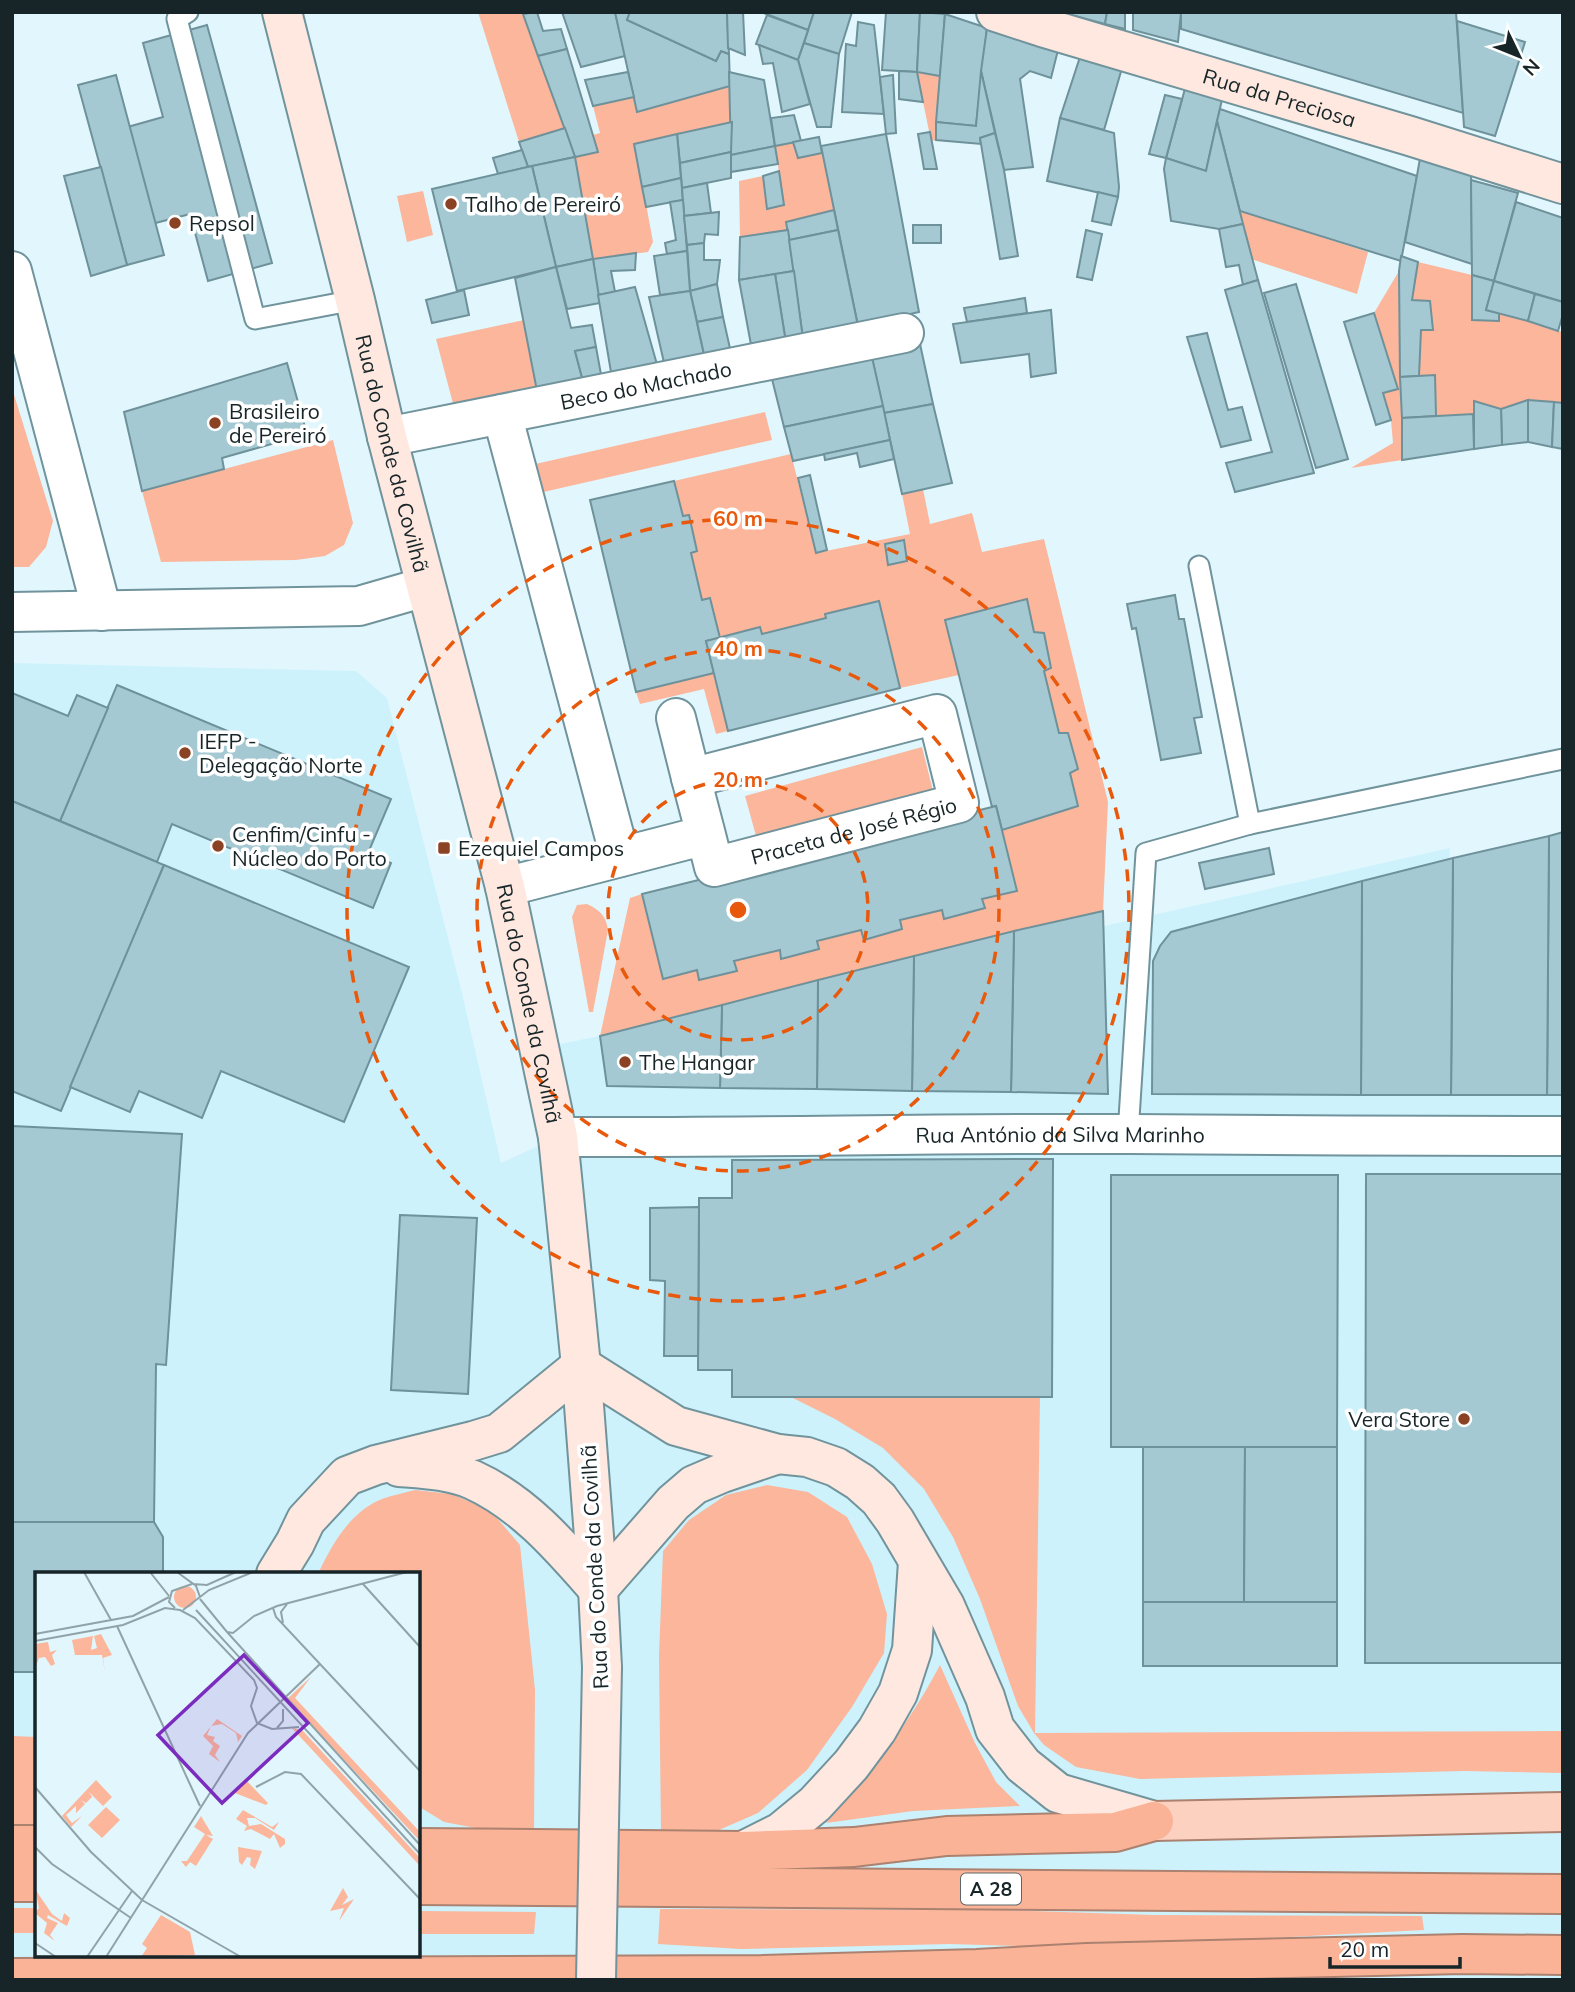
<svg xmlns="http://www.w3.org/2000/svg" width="1575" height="1992" viewBox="0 0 1575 1992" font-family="Mulish,sans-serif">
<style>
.built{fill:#cdf2fc;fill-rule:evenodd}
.green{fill:#fbb69b}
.building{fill:#a5c9d3;stroke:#6e919a;stroke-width:2}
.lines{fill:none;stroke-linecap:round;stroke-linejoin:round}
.lane-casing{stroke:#70939c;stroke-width:23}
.street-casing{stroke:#70939c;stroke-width:42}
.secondary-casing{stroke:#70939c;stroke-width:42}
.primary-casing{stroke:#ab8170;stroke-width:42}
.highway-casing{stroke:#ab8170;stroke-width:42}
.lane{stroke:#fff;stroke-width:19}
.street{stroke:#fff;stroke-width:38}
.secondary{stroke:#fee8e0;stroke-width:38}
.primary{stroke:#fcd1c0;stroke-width:38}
.highway{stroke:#fab396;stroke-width:38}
.secondary-bridge-casing{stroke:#70939c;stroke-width:42;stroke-linecap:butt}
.secondary-bridge{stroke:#fee8e0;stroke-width:38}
.ring{fill:none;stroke:#e8590c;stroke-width:3.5;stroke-dasharray:12 9}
.poi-dot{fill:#8a4222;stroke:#fff;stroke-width:2.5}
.labels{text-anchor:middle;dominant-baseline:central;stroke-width:7;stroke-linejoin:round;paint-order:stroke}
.shield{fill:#fff;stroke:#5d6668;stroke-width:2}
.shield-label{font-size:19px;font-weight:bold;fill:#172528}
.street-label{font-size:21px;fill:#172528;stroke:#fff}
.poi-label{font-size:21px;fill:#172528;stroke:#fff;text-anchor:start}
.inset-road{fill:none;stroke:#90a3a8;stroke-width:2}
.view{fill:#7b2cbf;fill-opacity:0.15;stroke:#7b2cbf;stroke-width:3.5}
.inset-edge{fill:none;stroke:#172528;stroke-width:3.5}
.centre{fill:#e8590c;stroke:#fff;stroke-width:3.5}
.ring-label{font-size:21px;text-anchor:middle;font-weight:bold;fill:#e8590c;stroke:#fff;stroke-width:7;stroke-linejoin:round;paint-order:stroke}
</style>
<rect width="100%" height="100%" fill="#e1f7fd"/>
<path class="built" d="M12 663 356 671 387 698 462 993 501 1163 558 1137 540 1048 600 1036 1014 931 1103 911 1104 926 1450 848 1449 859 1563 832V1980H12ZM37 1574H418V1955H37Z"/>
<g class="green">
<path d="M478 12H522L565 128 519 142Z"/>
<path d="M917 72 940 76 936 140 931 141Z"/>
<path d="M730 86 732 122 635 144 653 242 648 252 593 259 575 157 598 152 593 135 600 133 593 106 634 97 637 112Z"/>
<path d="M793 142 798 158 822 153 834 210 787 222 788 230 740 237 739 181 763 176 767 208 784 205 775 146Z"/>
<path d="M423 191 433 235 407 242 397 196Z"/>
<path d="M1240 211 1368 252 1357 294 1251 259Z"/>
<path d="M1418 262 1472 275 1473 320 1499 321V313L1563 332V403L1528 400 1501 409 1474 401 1473 414 1436 416 1435 376H1419L1421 330H1432L1430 301 1412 300Z"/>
<path d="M1399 271 1402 460 1351 468 1393 443 1391 420 1383 393 1397 389 1374 313Z"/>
<path d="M524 320 538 396 456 415 436 339Z"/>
<path d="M12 388 53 521 46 547 29 567H12Z"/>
<path d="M765 412 772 440 539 493 531 465Z"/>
<path d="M333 440 353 523 344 545 325 556 296 560 161 562 142 491Z"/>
<path d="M791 454 816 553 910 534 902 494 923 489 930 524 972 513 982 552 1044 539 1108 802 1103 911 1014 931 600 1036 630 898 642 894 697 970 699 980 736 971 734 961 780 950 782 958 818 949 817 941 861 930 865 940 902 929 900 920 942 910 945 919 984 908 982 899 1017 891 1002 830 1078 806 1070 773 1068 733H1059L1044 671 1051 668 1044 633 1034 632 1027 600 945 620 959 675 900 688 879 602 826 618 762 634 720 638 710 598 702 600 691 553 697 551 689 515 683 516 674 481Z"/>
<path d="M714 673 728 731 716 734 704 689 640 704 636 692Z"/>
<path d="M922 747 934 795 758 843 745 796Z"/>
<path d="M587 904C600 910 606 916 608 930L593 1012H589L572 917 577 905Z"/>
<path d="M791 1397H1040L1035 1733 1563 1731V1773L1464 1771 1140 1779 1076 1767 1044 1745 1034 1733 1018 1706 980 1599 953 1537 924 1489 883 1448 835 1419Z"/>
<path d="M767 1485 808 1492 847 1517 872 1564 887 1614 884 1653 852 1707 807 1770 758 1813 712 1833H661L659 1656 663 1551 689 1520 726 1495Z"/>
<path d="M415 1490 452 1494 491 1511 520 1545 535 1690 534 1831 497 1832 444 1822 418 1806V1574H318C332 1544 350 1512 382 1499 393 1495 404 1493 415 1490Z"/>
<path d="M940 1665 975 1743 996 1782 1020 1806 913 1811 826 1823C869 1774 910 1723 940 1665Z"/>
<path d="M12 1736 37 1737V1822L21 1831H12Z"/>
<rect x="12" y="1908" width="25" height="25"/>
<path d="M660 1909 1001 1910 1154 1915 1422 1916 1424 1930 1081 1948 949 1944 741 1949 658 1944Z"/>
<path d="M418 1911 536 1912 534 1934H418Z"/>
</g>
<g class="building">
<path d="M537 12 543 31 561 29 567 49 538 56 523 14Z"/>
<path d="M562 12H615L625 56 581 67Z"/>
<path d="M615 12H630L627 20 716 61 721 51 729 54 730 86 637 112Z"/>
<path d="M630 12H727L729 54 721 51 716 61 627 20Z"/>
<path d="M727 12H743L745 55 728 48Z"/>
<path d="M761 12H814L808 30Z"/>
<path d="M814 12H852L839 54 804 43Z"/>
<path d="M886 12H920L917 72 882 70Z"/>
<path d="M920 12 945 14 940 76 917 72Z"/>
<path d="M1060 12H1107L1105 24Z"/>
<path d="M1107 12H1125V29L1105 24Z"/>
<path d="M1133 12H1181L1178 42 1133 30Z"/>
<path d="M1181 12H1456L1463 113 1181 29Z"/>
<path d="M945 14 987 28 976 126 936 122Z"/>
<path d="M767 15 808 30 798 60 756 44Z"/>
<path d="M1457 21 1525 42 1495 136 1464 127Z"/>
<path d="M858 22 874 25 884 114 842 112 846 44 856 46Z"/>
<path d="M207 25 272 263 208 281 190 214 144 226 117 130 163 117 143 43Z"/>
<path d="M987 28 1058 50 1051 78 1030 71 1020 79 1033 167 1004 170 981 71Z"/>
<path d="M804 43 839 54 831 127H817L798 60Z"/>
<path d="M759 45 798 60 810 104 782 112 773 63 763 64Z"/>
<path d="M567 49 598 152 575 157 538 56Z"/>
<path d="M1080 57 1122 68 1104 130 1060 118Z"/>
<path d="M899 71 917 72 923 102 899 99Z"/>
<path d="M981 71 995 133 980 138 981 144 936 140V122L976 126Z"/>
<path d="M628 72 634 97 593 106 585 80Z"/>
<path d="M729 72 764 80 775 146 731 155Z"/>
<path d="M116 75 164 255 127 265 78 85Z"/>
<path d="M893 75 896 133 886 134 880 77Z"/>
<path d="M1186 85 1223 95 1206 171 1166 158Z"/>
<path d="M1165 95 1182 99 1166 158 1149 154Z"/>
<path d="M1220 109 1417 176 1401 261 1240 211 1217 121Z"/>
<path d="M794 115 801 141 775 146 771 118Z"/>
<path d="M1060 118 1114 133 1119 187 1118 197 1047 181Z"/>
<path d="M1217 121 1243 224 1219 229 1171 221 1164 169 1166 158 1206 171Z"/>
<path d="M732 122 731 152 680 163 677 134Z"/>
<path d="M565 128 575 157 528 167 519 142Z"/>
<path d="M930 132 937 169H924L918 134Z"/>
<path d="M995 133 1004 170 1018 256 1000 259 980 138Z"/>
<path d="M677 134 681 178 642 187 634 144Z"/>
<path d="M886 134 919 312 858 326 821 146Z"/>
<path d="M819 137 822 153 798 158 793 142Z"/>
<path d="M775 146 778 164 731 172V155Z"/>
<path d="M522 150 528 167 498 174 493 158Z"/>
<path d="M731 152V178L682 188 680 163Z"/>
<path d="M1421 153 1471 165 1472 264 1405 242Z"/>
<path d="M575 157 593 259 556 267 532 166Z"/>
<path d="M532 166 556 267 457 291 432 189Z"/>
<path d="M101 167 127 265 91 276 64 176Z"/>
<path d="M779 171 784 205 767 209 763 176Z"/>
<path d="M681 178 683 200 646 207 642 187Z"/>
<path d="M1471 180 1518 193 1494 281 1472 275Z"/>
<path d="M707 183 711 213 684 216 682 188Z"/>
<path d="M1098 192 1118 197 1111 225 1092 221Z"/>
<path d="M683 200 687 251 667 254 665 243 676 240 670 202Z"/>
<path d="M1516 202 1563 218V302L1494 281Z"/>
<path d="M834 210 838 230 789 240 786 222Z"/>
<path d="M719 212 718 235 705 234 704 243 687 245 684 216Z"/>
<path d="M1243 224 1258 280 1243 285 1239 265 1226 267 1219 229Z"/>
<rect x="913" y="225" width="28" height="18"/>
<path d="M788 230 794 271 739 280 740 237Z"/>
<path d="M838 230 858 326 803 339 789 240Z"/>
<path d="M1086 230 1102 234 1092 280 1077 277Z"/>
<path d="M704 243V260H720L717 284 690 291 687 245Z"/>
<path d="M687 251 690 291 660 295 654 256Z"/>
<path d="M636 253 635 270 611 271 615 292 598 295 593 259Z"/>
<path d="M1401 256 1418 262 1412 300 1430 301 1433 330H1421L1419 376 1400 377 1399 271Z"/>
<path d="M593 259 600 303 567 309 556 267Z"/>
<path d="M556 267 571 328 592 325 596 347 575 351 584 385 538 396 515 278Z"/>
<path d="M794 271 803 339 786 343 775 274Z"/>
<path d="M775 274 786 343 752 350 739 280Z"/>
<path d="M1472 275 1494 281 1486 310 1499 313V321L1472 320Z"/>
<path d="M1258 280 1314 473 1235 492 1226 463 1272 452 1225 290Z"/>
<path d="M1494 281 1535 294 1528 321 1486 310Z"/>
<path d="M717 284 723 317 697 322 690 291Z"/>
<path d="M1296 284 1348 459 1316 468 1264 293Z"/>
<path d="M635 287 658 368 612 378 598 295Z"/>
<path d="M464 290 469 315 432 323 426 300Z"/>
<path d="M690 291 705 359 665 367 649 297Z"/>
<path d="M1535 294 1563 302V314L1558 331 1528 321Z"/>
<path d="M1025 298 1027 313 967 322 964 308Z"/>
<path d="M1051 310 1056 373 1031 377 1029 354 961 363 953 324Z"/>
<path d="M1374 313 1398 389 1383 393 1391 420 1376 425 1344 322Z"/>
<path d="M723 317 731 353 705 359 697 322Z"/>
<path d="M1207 333 1228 410 1242 407 1251 440 1221 447 1187 337Z"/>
<path d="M920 344 933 404 884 413 871 353Z"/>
<path d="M596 347 602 380 584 385 575 351Z"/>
<path d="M871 353 883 406 784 427 771 375Z"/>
<path d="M287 363 307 434 222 458 224 469 142 491 124 412Z"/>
<path d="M1435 375 1436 416 1402 418 1400 377Z"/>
<path d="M1528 400 1554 402 1552 447 1528 442Z"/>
<path d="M1528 400V442L1502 445 1501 409Z"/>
<path d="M1474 401 1501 409 1502 445 1474 449Z"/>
<path d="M1554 402 1563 403V449L1552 447Z"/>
<path d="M933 404 952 483 902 494 884 413Z"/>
<path d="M883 406 890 440 793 461 784 427Z"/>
<path d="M1473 414 1474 449 1402 460V418Z"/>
<path d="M890 440 894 459 860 467 857 453 825 460 824 454Z"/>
<path d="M810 475 827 550 816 553 798 478Z"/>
<path d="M674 481 683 516 689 515 697 551 691 553 702 600 710 598 720 638 706 641 714 673 636 692 590 500Z"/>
<path d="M904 540 907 561 888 565 885 544Z"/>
<path d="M1175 595 1179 619H1184L1202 717 1194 718 1201 753 1161 760 1136 628 1132 629 1127 604Z"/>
<path d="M1027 599 1034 632 1044 633 1051 668 1044 671 1059 733H1068L1078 769 1070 773 1078 806 1002 830 996 806 992 807 945 620Z"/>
<path d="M879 601 900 688 728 731 706 641 760 627 762 634 826 618 825 614Z"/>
<path d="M117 685 391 799 368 853 391 863 373 908 172 824 157 862 60 821Z"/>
<path d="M12 693 68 716 77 695 108 708 60 821 12 801Z"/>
<path d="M12 801 164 865 61 1111 12 1091Z"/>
<path d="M996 806 1017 891 982 899 985 908 944 919 942 910 900 920 902 929 864 940 861 930 817 941 819 949 781 959 780 950 734 961 737 971 699 980 697 970 663 979 642 894Z"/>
<path d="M1563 832V1095H1547L1549 836Z"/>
<path d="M1549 836 1547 1095H1451L1453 858Z"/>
<path d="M1269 848 1274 874 1205 889 1199 863Z"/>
<path d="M1453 858 1451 1095H1361L1362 881Z"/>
<path d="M164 865 409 967 344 1122 221 1071 202 1118 139 1091 130 1112 70 1087Z"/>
<path d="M1362 881 1361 1095 1152 1094 1153 961 1160 946 1171 932Z"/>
<path d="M1103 911 1108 1094 1011 1092 1014 931Z"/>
<path d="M1014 931 1011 1092 912 1091 914 956Z"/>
<path d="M914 956 912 1091 817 1089 818 980Z"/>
<path d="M818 980 817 1089 720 1088 722 1005Z"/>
<path d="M722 1005 720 1088 607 1086 600 1036Z"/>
<path d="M12 1126 182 1134 166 1365 156 1364 154 1522H12Z"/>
<path d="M1053 1159 1052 1397H732V1370H698L699 1198H732V1160Z"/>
<path d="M1366 1174H1563V1663H1365Z"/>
<path d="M1111 1175H1338L1337 1447H1111Z"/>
<path d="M699 1207 698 1356H664L665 1281 650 1280V1208Z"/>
<path d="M400 1215 477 1218 468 1394 391 1390Z"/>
<path d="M1143 1447H1245L1244 1602H1143Z"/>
<path d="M1245 1447H1337V1602H1244Z"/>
<path d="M12 1522H154L163 1537V1574H37V1672H12Z"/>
<rect x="1143" y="1602" width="194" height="64"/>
</g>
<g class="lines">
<defs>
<g id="lane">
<path d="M188 12 177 19 255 319 355 300"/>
<path d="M1199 566 1250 824 1563 759"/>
<path d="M1128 1134 1146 853 1250 824"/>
</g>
<g id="street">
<path d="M12 271 102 611"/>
<path d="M502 414 620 857"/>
<path id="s1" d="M387 437 904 333"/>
<path d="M12 612 359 606 425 587"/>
<path d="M676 718 691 778"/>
<path id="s2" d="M505 887 706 835 714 867 959 803 937 714 691 778 706 835"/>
<path id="s3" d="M558 1137C749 1138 939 1133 1129 1134 1274 1135 1418 1136 1563 1136"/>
</g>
<g id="secondary">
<path id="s4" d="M282 12 355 300 387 437 505 887 558 1137 581 1366 598 1589 602 1667"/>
<path id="s5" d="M996 12 1042 27 1410 136 1563 184"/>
<path d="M581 1366 676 1426 778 1454 807 1457 836 1467 860 1482 879 1499 895 1521 945 1606 985 1697 995 1729 1023 1765 1058 1793 1154 1821"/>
<path d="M399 1467C424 1469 450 1470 473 1480 524 1503 562 1548 598 1589"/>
<path d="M276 1574 295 1543 306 1520 347 1476 376 1465 473 1441 499 1433 581 1366"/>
<path d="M598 1589 673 1503 694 1485 722 1473 778 1454"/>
<path d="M743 1851 781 1832 815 1804 851 1765 877 1730 898 1693 912 1650 918 1562"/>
</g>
<path id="primary" d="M1154 1821 1563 1812"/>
<g id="highway">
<path d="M12 1845H37"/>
<path d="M418 1848 743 1851 854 1847 947 1836 1115 1832 1154 1821"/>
<path d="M12 1882H37"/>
<path d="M418 1885 1563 1894"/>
<path d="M12 1978 762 1975 977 1969 1087 1963 1462 1954 1563 1955"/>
</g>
</defs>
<use href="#lane" class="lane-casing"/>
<use href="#street" class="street-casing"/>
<use href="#secondary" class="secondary-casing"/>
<use href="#primary" class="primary-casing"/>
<use href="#highway" class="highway-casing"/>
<use href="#lane" class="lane"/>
<use href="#street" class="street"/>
<use href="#secondary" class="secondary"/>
<use href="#primary" class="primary"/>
<use href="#highway" class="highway"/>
<defs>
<path id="secondary-bridge" d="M596 1980 602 1667"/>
</defs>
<use href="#secondary-bridge" class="secondary-bridge-casing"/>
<use href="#secondary-bridge" class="secondary-bridge"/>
</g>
<g class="ring">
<circle cx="738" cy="910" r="130"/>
<circle cx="738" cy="910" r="261"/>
<circle cx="738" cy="910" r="391"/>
</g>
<g class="poi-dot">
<circle cx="451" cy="204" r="7"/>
<circle cx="175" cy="223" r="7"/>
<circle cx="215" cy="423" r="7"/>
<circle cx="185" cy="753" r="7"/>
<circle cx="218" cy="846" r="7"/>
<rect x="437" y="841" width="14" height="14" rx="3.5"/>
<circle cx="625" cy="1062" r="7"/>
<circle cx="1464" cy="1419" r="7"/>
</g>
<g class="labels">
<rect class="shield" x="961" y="1873.5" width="60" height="31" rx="5"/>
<g class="shield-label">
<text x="991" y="1889">A 28</text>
</g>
<g class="street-label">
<text stroke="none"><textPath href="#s5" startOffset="296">Rua da Preciosa</textPath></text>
<text stroke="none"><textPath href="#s1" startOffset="264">Beco do Machado</textPath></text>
<text stroke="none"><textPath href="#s4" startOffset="455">Rua do Conde da Covilhã</textPath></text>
<text stroke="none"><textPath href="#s2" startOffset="385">Praceta de José Régio</textPath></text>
<text stroke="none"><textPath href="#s4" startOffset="1022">Rua do Conde da Covilhã</textPath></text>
<text stroke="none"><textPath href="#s3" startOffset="502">Rua António da Silva Marinho</textPath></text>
<text transform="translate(594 1567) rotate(-93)">Rua do Conde da Covilhã</text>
</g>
<g class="poi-label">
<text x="465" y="204">Talho de Pereiró</text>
<text x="189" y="223">Repsol</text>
<text x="229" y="411">Brasileiro<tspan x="229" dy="24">de Pereiró</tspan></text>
<text x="199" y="741">IEFP -<tspan x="199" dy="24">Delegação Norte</tspan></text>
<text x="232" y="834">Cenfim/Cinfu -<tspan x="232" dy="24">Núcleo do Porto</tspan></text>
<text x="458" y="848">Ezequiel Campos</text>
<text x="639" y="1062">The Hangar</text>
<text x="1450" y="1419" text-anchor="end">Vera Store</text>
</g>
</g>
<g transform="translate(35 1572)">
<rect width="385" height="385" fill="#e1f7fd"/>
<path d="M139 25a11 11 0 1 1 22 0a11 11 0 1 1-22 0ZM66 62 77 83 68 86 70 100 67 83H40L37 68 58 64 56 78 62 76 59 64ZM13 70 15 80 22 78 17 83 20 92 16 94 10 85 4 86 0 96V72ZM276 105 260 126 385 260V269L252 127ZM182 147 207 164 203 170 201 161 187 152 176 154 172 163 180 165 178 169 185 174 180 183 185 190 174 182 178 174 168 164ZM256 155 268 159 385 286V294ZM210 207 233 231 231 233 200 221ZM61 208 77 225 68 234 54 220 57 225 51 231 46 228 50 232 41 241V234L31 243 37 251 47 244 36 255 27 244ZM71 235 85 248 67 266 53 253ZM208 238 237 255 244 250 239 258 220 246H212L214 254 226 252 250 267V272L245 276 239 262 235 267 216 257 209 259 212 254 201 247ZM166 244 178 264 171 263 178 267 161 294 155 290 151 295 146 289H152L170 262 159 255ZM203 275 227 279 220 297 215 293 216 286 212 285 207 293 204 290ZM308 316 313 325 307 333 319 327 304 349 309 336 295 339ZM0 317 17 342 27 349 29 341 35 346 32 354 13 343 12 346 23 351 15 363 20 369 9 361 12 351 0 341 4 336ZM126 343 155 360 160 383 106 385 112 376 107 372Z" fill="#fbb69b"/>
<path class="inset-road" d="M49 0 76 48M115 0 134 24M142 0 161 14 165 25M158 12 172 13 201 0M328 12 385 75M165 27 192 60 198 61 219 44 242 34 372 0M140 36 134 30 137 19 157 12M238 36 241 45 385 199M148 38 174 18 218 0M161 38 385 282M248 51 246 40 252 32M82 54 165 234M192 60 385 273M0 62 98 44 134 25M0 69 88 53 130 36 145 38 160 46 219 108 222 116 216 134 222 151M222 151 237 157 264 155M242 156 248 149V137M0 215 56 280 107 328 206 385M221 215 250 200 266 202 385 327M0 275 17 292 96 346M0 371 21 385M52 385 97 319M71 385 213 161 285 92"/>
<path class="view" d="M209 83 273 151 187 231 123 163Z"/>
<rect width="385" height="385" class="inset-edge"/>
</g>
<circle cx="738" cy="910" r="10" class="centre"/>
<g class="ring-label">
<text x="738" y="526">60 m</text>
<text x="738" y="656">40 m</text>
<text x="738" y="787">20 m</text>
</g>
<rect width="1575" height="1992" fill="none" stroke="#172528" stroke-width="28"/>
<g transform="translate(1519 56) rotate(133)" stroke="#ffffff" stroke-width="5" paint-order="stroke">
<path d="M0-5L12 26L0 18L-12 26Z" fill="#172528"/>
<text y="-10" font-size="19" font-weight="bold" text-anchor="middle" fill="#172528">N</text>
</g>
<path d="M1330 1957v10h130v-10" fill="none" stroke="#172528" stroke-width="3.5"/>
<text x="1340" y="1957" font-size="21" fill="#172528" stroke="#ffffff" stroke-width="5" paint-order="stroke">20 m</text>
</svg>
